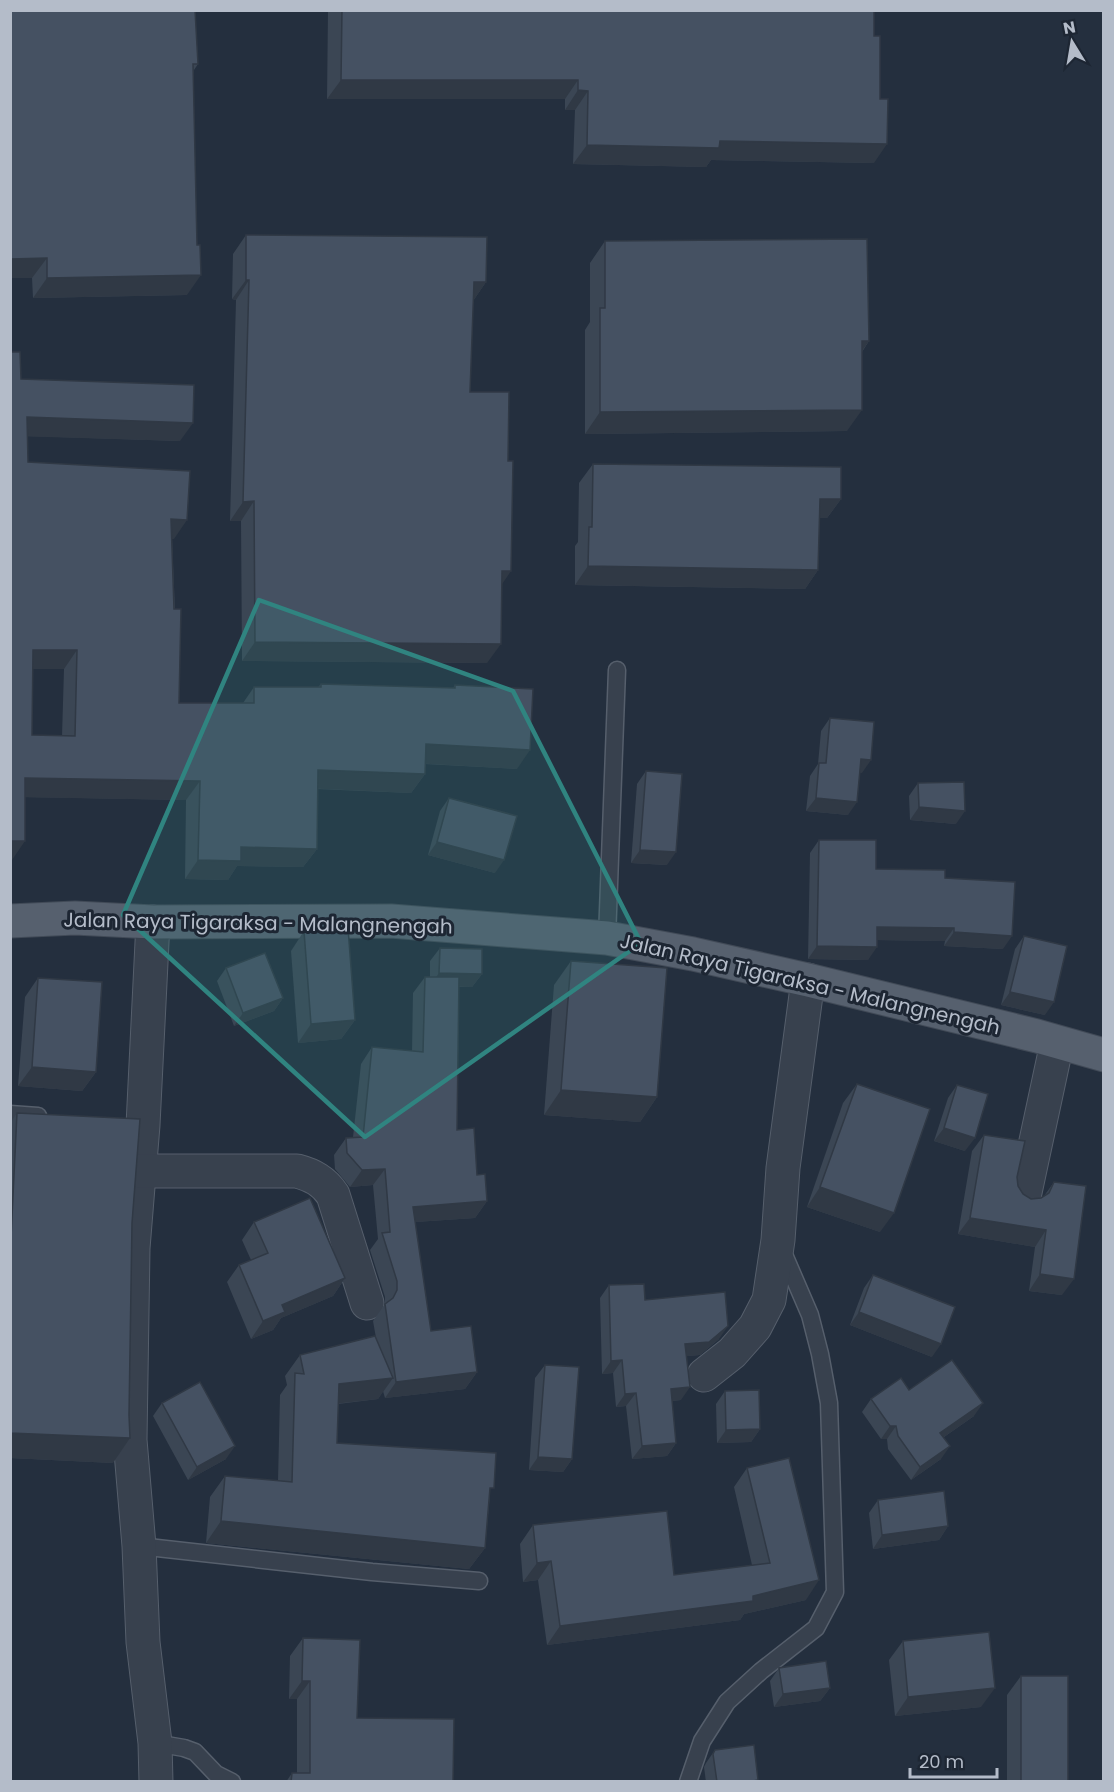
<svg xmlns="http://www.w3.org/2000/svg" width="1114" height="1792" viewBox="0 0 1114 1792" font-family="Poppins,sans-serif">
<style>
.lines{fill:none;stroke-linecap:round;stroke-linejoin:round}
.service-casing{stroke:#565f6c;stroke-width:19}
.minor-casing{stroke:#565f6c;stroke-width:35}
.primary-casing{stroke:#414a57;stroke-width:35}
.service{stroke:#38414e;stroke-width:16}
.minor{stroke:#38414e;stroke-width:33}
.primary{stroke:#56606e;stroke-width:33}
.wall{fill:#3b4654;fill-rule:evenodd}
.shaded-wall{fill:#303945}
.building{fill:#455162;stroke:#303945;stroke-width:1.5;fill-rule:evenodd}
.marked{fill:#308480;fill-opacity:0.2;stroke:#308480;stroke-width:4.5;stroke-linejoin:round}
.labels{text-anchor:middle;dominant-baseline:central;stroke-width:6;stroke-linejoin:round;paint-order:stroke}
.street-label{font-size:20px;fill:#b4bcc9;stroke:#1d2633}
</style>
<rect width="100%" height="100%" fill="#242f3e"/>
<g class="lines">
<defs>
<g id="service">
<path d="M607 938 617 670"/>
<path d="M10 1114 38 1116"/>
<path d="M139 1546 372 1572 479 1581"/>
<path d="M155 1743 184 1748 195 1752 216 1774 232 1782"/>
<path d="M688 1782 702 1741 727 1702 761 1671 816 1628 835 1592 829 1403 820 1354 810 1315 782 1250"/>
</g>
<g id="minor">
<path d="M153 922 143 1125 133 1248 130 1440 139 1546 143 1642 155 1743 156 1782"/>
<path d="M140 1171H297C312 1175 324 1181 333 1195L367 1303"/>
<path d="M1024 1197 1057 1043"/>
<path d="M704 1375 732 1353 755 1327 769 1300 778 1240 783 1168 808 980"/>
</g>
<path id="primary" d="M10 921 75 918 153 922 391 921 607 938 693 954 808 980 1037 1036 1104 1055"/>
</defs>
<use href="#service" class="service-casing"/>
<use href="#minor" class="minor-casing"/>
<use href="#primary" class="primary-casing"/>
<use href="#service" class="service"/>
<use href="#minor" class="minor"/>
<use href="#primary" class="primary"/>
</g>
<g class="wall">
<path d="M10 10H196L195 12 198 64 194 70 187 295 33 298 32 278H10Z"/>
<path d="M328 10H874V163L711 160 706 167 573 164 575 110H565V99H327Z"/>
<path d="M246 235 486 282 473 301 470 392 501 585 487 663 242 661 241 521H230L236 300 232 299 233 254Z"/>
<path d="M605 241 869 341 862 352 847 431 585 434V330L590 322V263Z"/>
<path d="M10 352 21 379 180 441 27 436 28 462 174 539H172L179 703H243L254 687H318L321 684 453 688 455 685 517 769 425 764V774L411 793 317 789V849L303 867 237 866 228 880 185 879 186 800 25 797 12 860H10ZM32 669H64L62 736 32 735Z"/>
<path d="M593 464 841 499 827 518H819L818 570 805 589 575 585V546L578 542 579 483Z"/>
<path d="M830 718 862 773 860 772 848 815 806 811 810 776 818 764 821 731Z"/>
<path d="M646 771 667 865 631 863 637 784Z"/>
<path d="M918 783 956 824 910 820 909 796Z"/>
<path d="M449 798 495 873 428 855 440 811Z"/>
<path d="M819 840 876 869 945 878 1003 949 944 946 945 941 877 940 868 960 808 959 810 853Z"/>
<path d="M304 931 355 1020 341 1039 298 1043 291 951Z"/>
<path d="M1024 936 1045 1015 1001 1005 1015 949Z"/>
<path d="M440 948 482 974 472 987H459L457 1130 477 1175 487 1201 475 1218 415 1222 431 1331 477 1372 465 1389 385 1398 383 1391 378 1399 338 1404 337 1443 490 1494 485 1548 469 1569 206 1543 210 1497 225 1476 278 1481 280 1395 287 1385 285 1376 300 1355 376 1338 373 1321 385 1304V1297L370 1250 378 1239 373 1185 350 1187 335 1169 334 1155 346 1138 353 1137 361 1064 372 1047 412 1051 413 993 425 977H430V961Z"/>
<path d="M571 961 657 1097 640 1122 544 1115 554 985Z"/>
<path d="M226 968 283 998 274 1011 234 1026 217 981Z"/>
<path d="M38 978 96 1072 82 1091 18 1086 25 997Z"/>
<path d="M857 1084 880 1232 807 1207 843 1103Z"/>
<path d="M957 1085 965 1151 934 1141 948 1098Z"/>
<path d="M17 1113 113 1463 10 1458V1123Z"/>
<path d="M984 1135 1017 1177 1018 1186 1023 1194 1031 1199 1041 1198 1044 1196 1054 1182 1062 1295 1029 1291 1035 1247 958 1234 972 1151Z"/>
<path d="M254 1222 345 1278 333 1296 281 1318 273 1330 251 1339 227 1282 239 1265 251 1260 242 1240Z"/>
<path d="M873 1275 932 1357 850 1325 864 1288Z"/>
<path d="M609 1285 645 1300 719 1339 700 1355 687 1356 681 1400 672 1401 676 1443 667 1456 632 1459 626 1406 616 1407 613 1373 602 1374 600 1298Z"/>
<path d="M545 1365 572 1459 563 1472 529 1470 535 1378Z"/>
<path d="M909 1390 974 1416 944 1437 941 1459 911 1480 888 1449 887 1439H881L862 1412 871 1399Z"/>
<path d="M725 1391 760 1429 751 1442 717 1443 716 1404Z"/>
<path d="M162 1403 226 1459 188 1480 153 1416Z"/>
<path d="M747 1468 806 1600 744 1614 740 1620 547 1645 538 1580 523 1582 520 1544 533 1525 674 1575 752 1565 734 1487Z"/>
<path d="M878 1500 948 1526 939 1540 873 1549 869 1513Z"/>
<path d="M303 1638 357 1718 453 1782 297 1773V1699H289L290 1656Z"/>
<path d="M903 1641 981 1707 895 1716 889 1660Z"/>
<path d="M779 1668 830 1688 820 1701 774 1707 770 1681Z"/>
<path d="M1021 1676 1068 1782H1007V1695Z"/>
<path d="M715 1750 758 1780 757 1782H706L704 1767 706 1763Z"/>
<path d="M292 1773 291 1782H286Z"/>
</g>
<g class="shaded-wall">
<path d="M341 80H578L565 99H327Z"/>
<path d="M578 90 588 91 575 110H565Z"/>
<path d="M720 141 887 144 874 163 711 160 706 167 573 164 587 145Z"/>
<path d="M47 258 32 278H10V259Z"/>
<path d="M201 275 187 295 33 298 47 278Z"/>
<path d="M246 280H249L236 300 232 299Z"/>
<path d="M474 282H486L473 301Z"/>
<path d="M862 341H869L854 362Z"/>
<path d="M862 410 847 431 585 434 600 412Z"/>
<path d="M27 417 193 423 180 441 13 436Z"/>
<path d="M820 499H841L827 518H806Z"/>
<path d="M254 501 241 521H230L243 502Z"/>
<path d="M171 519 187 520 174 539 158 538Z"/>
<path d="M588 566 818 570 805 589 575 585Z"/>
<path d="M502 571H511L498 590Z"/>
<path d="M255 642 501 644 487 663 242 661Z"/>
<path d="M33 650H77L64 669H19Z"/>
<path d="M426 744 530 750 517 769 413 763Z"/>
<path d="M861 759 871 760 862 773 852 772Z"/>
<path d="M318 770 425 774 411 793 304 788Z"/>
<path d="M25 778 200 781 186 800 12 797Z"/>
<path d="M816 798 857 802 848 815 806 811Z"/>
<path d="M919 807 965 811 956 824 910 820Z"/>
<path d="M10 841H25L12 860H10Z"/>
<path d="M437 842 504 860 495 873 428 855Z"/>
<path d="M241 847 317 849 303 867 237 866 228 880 185 879 198 860Z"/>
<path d="M640 850 676 852 667 865 631 863Z"/>
<path d="M877 927 954 928 945 941 868 940Z"/>
<path d="M954 932 1012 936 1003 949 944 946Z"/>
<path d="M817 946 877 947 868 960 808 959Z"/>
<path d="M439 973 482 974 472 987 430 986Z"/>
<path d="M1010 992 1054 1002 1045 1015 1001 1005Z"/>
<path d="M283 998 274 1011 234 1026 243 1013Z"/>
<path d="M355 1020 341 1039 298 1043 311 1024Z"/>
<path d="M32 1067 96 1072 82 1091 18 1086Z"/>
<path d="M561 1090 657 1097 640 1122 544 1115Z"/>
<path d="M944 1128 975 1138 965 1151 934 1141Z"/>
<path d="M385 1169 373 1185 350 1187 362 1170Z"/>
<path d="M820 1187 894 1213 880 1232 807 1207Z"/>
<path d="M487 1201 475 1218 401 1223 413 1207Z"/>
<path d="M970 1218 1046 1230 1035 1247 958 1234Z"/>
<path d="M1040 1274 1074 1279 1062 1295 1029 1291Z"/>
<path d="M345 1278 333 1296 281 1318 273 1330 251 1339 263 1321 282 1305Z"/>
<path d="M859 1312 941 1344 932 1357 850 1325Z"/>
<path d="M728 1326 719 1339 700 1355 676 1357 685 1344Z"/>
<path d="M622 1360 613 1373 602 1374 611 1361Z"/>
<path d="M477 1372 465 1389 385 1398 396 1382Z"/>
<path d="M393 1378 378 1399 324 1405 339 1384Z"/>
<path d="M690 1387 681 1400 662 1402 671 1389Z"/>
<path d="M636 1393 626 1406 616 1407 625 1394Z"/>
<path d="M983 1403 974 1416 931 1446 940 1433Z"/>
<path d="M890 1426H896L887 1439H881Z"/>
<path d="M760 1429 751 1442 717 1443 726 1430Z"/>
<path d="M10 1433 130 1438 113 1463 10 1458Z"/>
<path d="M676 1443 667 1456 632 1459 642 1446Z"/>
<path d="M235 1446 226 1459 188 1480 197 1467Z"/>
<path d="M950 1446 941 1459 911 1480 920 1467Z"/>
<path d="M538 1457 572 1459 563 1472 529 1470Z"/>
<path d="M221 1521 485 1548 469 1569 206 1543Z"/>
<path d="M948 1526 939 1540 873 1549 882 1535Z"/>
<path d="M551 1561 538 1580 523 1582 537 1563Z"/>
<path d="M819 1580 806 1600 744 1614 740 1620 547 1645 560 1626 753 1596Z"/>
<path d="M302 1681H310L297 1699H289Z"/>
<path d="M830 1688 820 1701 774 1707 783 1694Z"/>
<path d="M995 1688 981 1707 895 1716 908 1697Z"/>
</g>
<g class="building">
<path d="M10 10H195L198 64H193L197 245H200L201 275 47 278V258L10 259Z"/>
<path d="M342 10H874V36H880V99H888L887 144 720 141 719 148 587 145 588 91 578 90V80H341Z"/>
<path d="M246 235 487 237 486 282H474L470 392H509L508 461H513L511 571H502L501 644 255 642 254 501 243 502 249 280H246Z"/>
<path d="M867 239 869 341H862V410L600 412V308H605V241Z"/>
<path d="M10 352H20L21 379 194 385 193 423 27 417 28 462 190 471 187 520 171 519 174 609H181L179 703H254V687H321V684L455 688V685L533 689 530 750 426 744 425 774 318 770 317 849 241 847V861L198 860 200 781 25 778V841H10ZM33 650H77L75 736 32 735Z"/>
<path d="M593 464 841 467V499H820L818 570 588 566 589 527H592Z"/>
<path d="M830 718 874 722 871 760 861 759 857 802 816 798 819 763H826Z"/>
<path d="M646 771 682 774 676 852 640 850Z"/>
<path d="M964 782 965 811 919 807 918 783Z"/>
<path d="M449 798 517 816 504 860 437 842Z"/>
<path d="M819 840H876V869L945 870V878L1015 882 1012 936 954 932V928L877 927V947L817 946Z"/>
<path d="M348 928 355 1020 311 1024 304 931Z"/>
<path d="M1024 936 1067 946 1054 1002 1010 992Z"/>
<path d="M440 948 482 949V974L439 973Z"/>
<path d="M265 953 283 998 243 1013 226 968Z"/>
<path d="M571 961 667 968 657 1097 561 1090Z"/>
<path d="M425 977H459L457 1130 474 1128 477 1175 485 1174 487 1201 413 1207 431 1331 471 1326 477 1372 396 1382 385 1304 393 1298 397 1290V1281L382 1233 390 1232 385 1169 362 1170 347 1153 346 1138 363 1137 372 1047 423 1052Z"/>
<path d="M38 978 102 982 96 1072 32 1067Z"/>
<path d="M857 1084 930 1109 894 1213 820 1187Z"/>
<path d="M957 1085 988 1094 975 1138 944 1128Z"/>
<path d="M17 1113 140 1119 132 1223 129 1415 130 1438 10 1433V1258Z"/>
<path d="M984 1135 1025 1141 1017 1177 1018 1186 1023 1194 1031 1199 1041 1198 1049 1193 1054 1182 1086 1186 1074 1279 1040 1274 1046 1230 970 1218Z"/>
<path d="M310 1198 345 1278 282 1305 285 1312 263 1321 239 1265 268 1253 254 1222Z"/>
<path d="M873 1275 955 1307 941 1344 859 1312Z"/>
<path d="M644 1284 645 1300 725 1292 728 1326 709 1342 685 1344 690 1387 671 1389 676 1443 642 1446 636 1393 625 1394 622 1360 611 1361 609 1285Z"/>
<path d="M375 1336 393 1378 339 1384 337 1443 496 1453 494 1488H490L485 1548 221 1521 225 1476 292 1482 295 1373 304 1374 300 1355Z"/>
<path d="M952 1360 983 1403 940 1433 950 1446 920 1467 898 1436 896 1426H890L871 1399 901 1378 909 1390Z"/>
<path d="M545 1365 579 1367 572 1459 538 1457Z"/>
<path d="M200 1382 235 1446 197 1467 162 1403Z"/>
<path d="M759 1390 760 1429 726 1430 725 1391Z"/>
<path d="M789 1458 819 1580 753 1596V1601L560 1626 551 1561 537 1563 533 1525 667 1511 674 1575 770 1563 747 1468Z"/>
<path d="M944 1491 948 1526 882 1535 878 1500Z"/>
<path d="M989 1632 995 1688 908 1697 903 1641Z"/>
<path d="M303 1638 360 1640 357 1718 454 1719 453 1782H291L292 1773H310V1681H302Z"/>
<path d="M826 1661 830 1688 783 1694 779 1668Z"/>
<rect x="1021" y="1676" width="47" height="106"/>
<path d="M754 1745 758 1780 748 1782H717L713 1754 715 1750Z"/>
</g>
<path class="marked" d="M259 600 513 691 641 943 365 1137 123 915Z"/>
<g class="labels">
<g class="street-label">
<text transform="translate(258 923) rotate(1)">Jalan Raya Tigaraksa - Malangnengah</text>
<text transform="translate(810 984) rotate(13)">Jalan Raya Tigaraksa - Malangnengah</text>
</g>
</g>
<rect width="1114" height="1792" fill="none" stroke="#b4bcc9" stroke-width="24"/>
<g transform="translate(1072 42) rotate(349)" stroke="#1d2633" stroke-width="4.5" paint-order="stroke">
<path d="M0-4.5L10 22L0 15L-10 22Z" fill="#b4bcc9"/>
<text y="-9" font-size="16" font-weight="bold" text-anchor="middle" fill="#b4bcc9">N</text>
</g>
<path d="M910 1768v9h87v-9" fill="none" stroke="#b4bcc9" stroke-width="3"/>
<text x="919" y="1768" font-size="18" fill="#b4bcc9" stroke="#1d2633" stroke-width="4.5" paint-order="stroke">20 m</text>
</svg>
